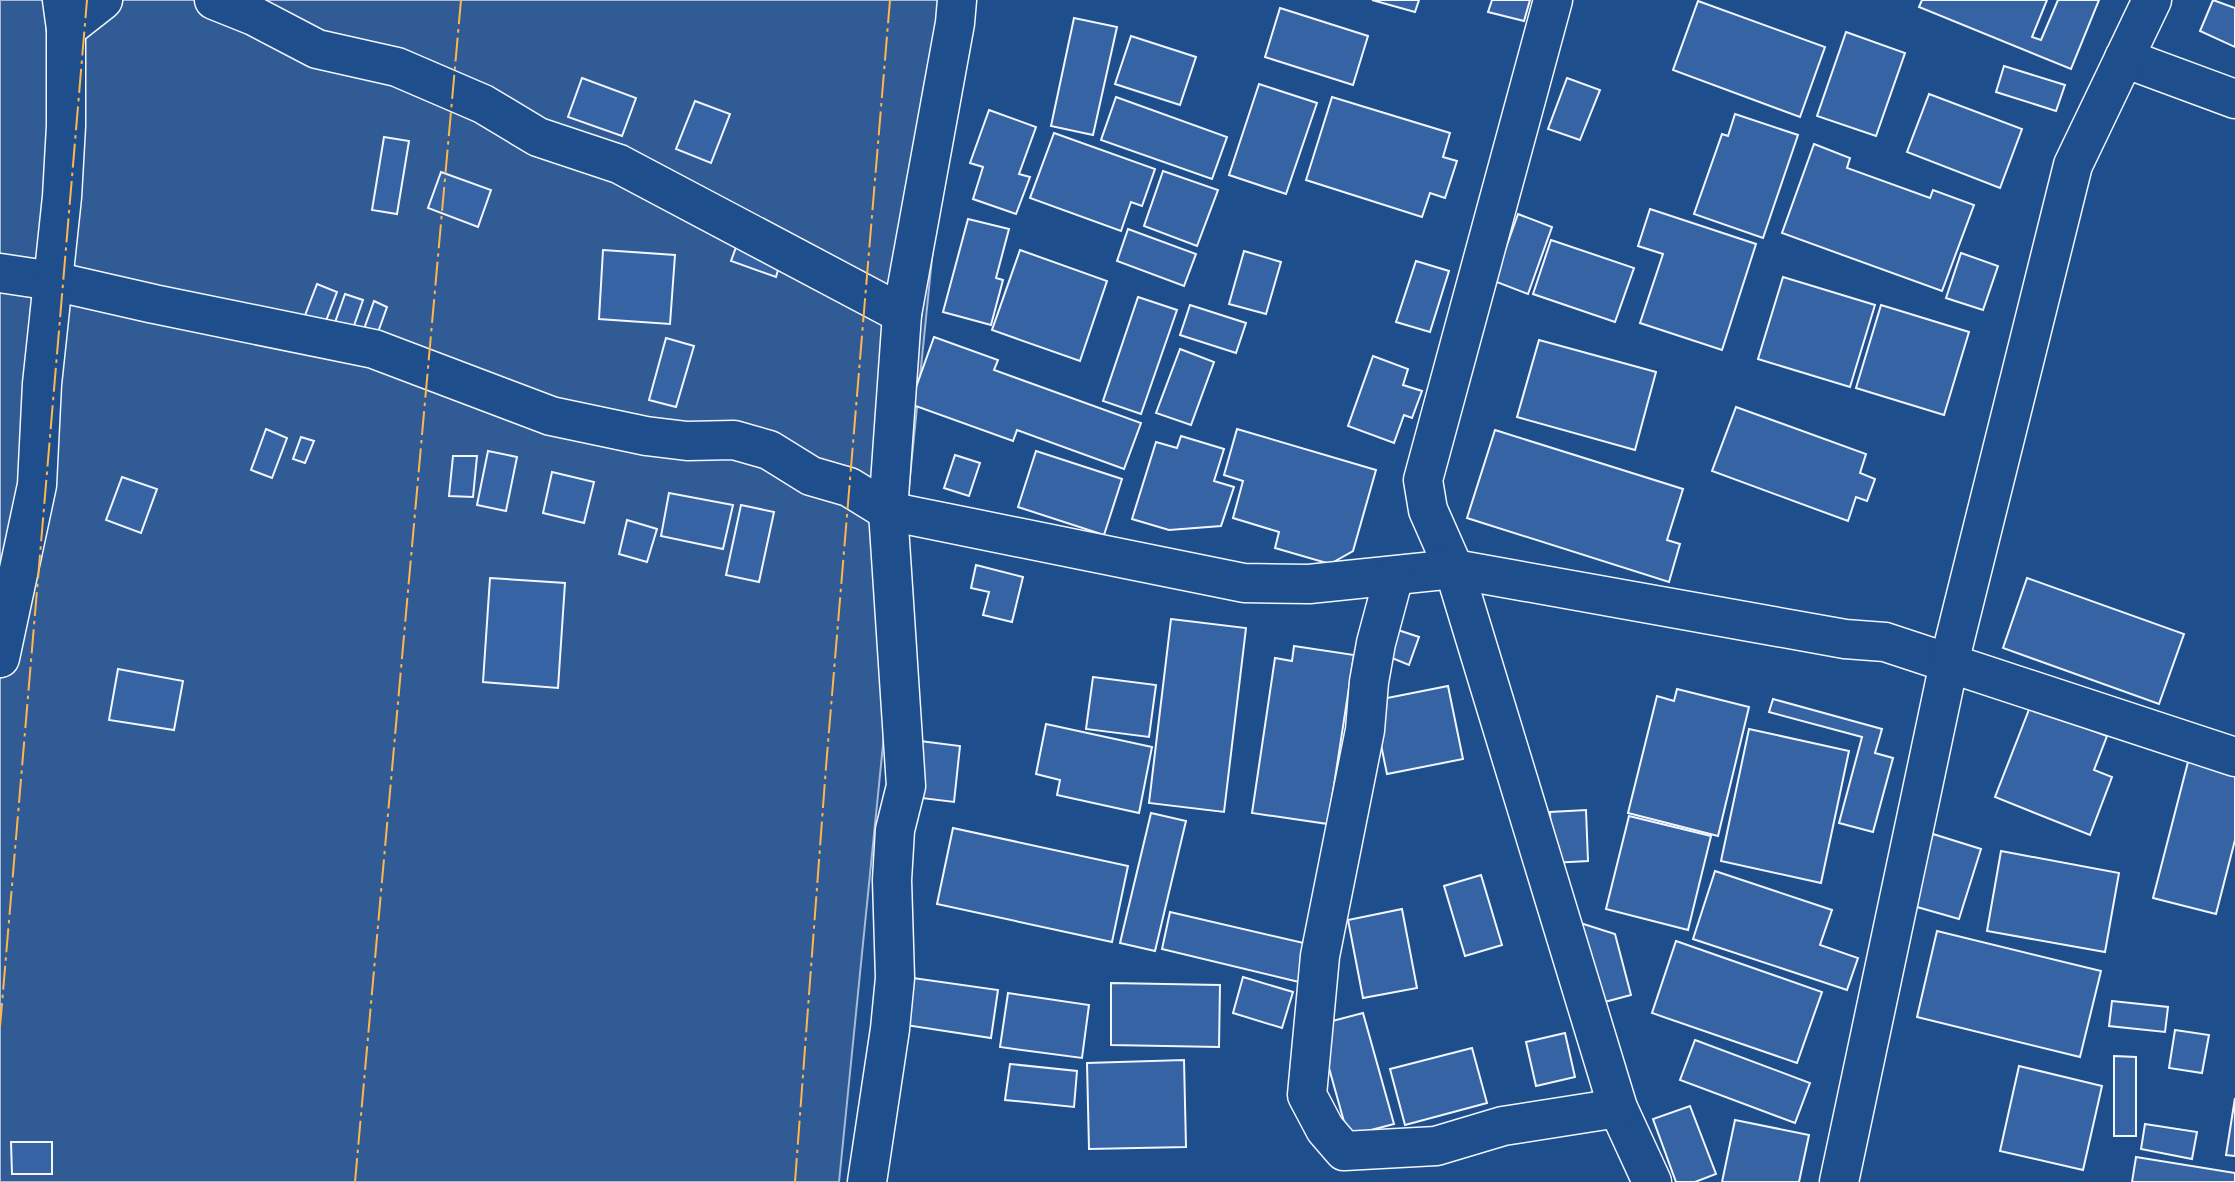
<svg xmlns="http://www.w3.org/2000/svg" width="2235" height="1182" viewBox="0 0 2235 1182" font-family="'Fira Sans Condensed',sans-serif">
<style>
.green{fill:#305b95;stroke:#a8bbd7;stroke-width:2}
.building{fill:#3563a3;stroke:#f2f6ff;stroke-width:2}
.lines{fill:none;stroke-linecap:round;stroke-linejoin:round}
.minor-casing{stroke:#f2f6ff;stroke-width:41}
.minor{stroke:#1f4e8c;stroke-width:38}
.power{stroke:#ffb74d;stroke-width:2;stroke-dasharray:24 5 3.5 5;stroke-linecap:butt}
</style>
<rect width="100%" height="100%" fill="#1f4e8c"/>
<path class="green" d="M0 0H958L839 1182H0Z"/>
<g class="building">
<path d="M1372 0H1419L1415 12Z"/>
<path d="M1492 0H1530L1524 21 1488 12Z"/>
<path d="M1922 0H2047L2032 37 2041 40 2058 0H2099L2071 69 1919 7Z"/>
<path d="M2213 0 2235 8V47L2200 31Z"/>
<path d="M1698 1 1825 47 1800 117 1673 70Z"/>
<path d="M1280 8 1368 36 1353 85 1265 57Z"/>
<path d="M1074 18 1117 27 1093 135 1051 126Z"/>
<path d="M1846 32 1905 53 1876 136 1817 116Z"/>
<path d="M1131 36 1196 57 1180 105 1115 84Z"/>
<path d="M2004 66 2065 85 2056 111 1996 92Z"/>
<path d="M582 78 636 98 622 136 568 117Z"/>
<path d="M1567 78 1600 90 1580 140 1548 129Z"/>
<path d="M1259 84 1317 103 1286 194 1229 175Z"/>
<path d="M1929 94 2022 129 2000 188 1907 152Z"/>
<path d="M1116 97 1227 137 1212 179 1101 140Z"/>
<path d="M1332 97 1450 133 1443 157 1457 161 1445 198 1430 193 1422 217 1306 180Z"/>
<path d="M695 101 730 114 711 163 676 149Z"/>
<path d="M989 110 1036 127 1019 174 1030 177 1016 214 973 199 983 167 970 163Z"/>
<path d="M1735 114 1798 135 1763 238 1694 214 1722 134 1728 136Z"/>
<path d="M1054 133 1155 169 1142 206 1131 202 1121 231 1030 198Z"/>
<path d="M384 137 409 141 397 214 372 210Z"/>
<path d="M1814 144 1850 158 1847 168 1930 198 1933 190 1974 205 1942 291 1782 233Z"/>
<path d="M1163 171 1218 190 1197 246 1144 226Z"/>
<path d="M441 172 491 190 478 227 428 208Z"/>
<path d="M1650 209 1756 244 1722 350 1640 323 1663 254 1638 246Z"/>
<path d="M1518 214 1552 227 1528 294 1494 281Z"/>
<path d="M968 219 1009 229 996 278 1003 280 991 325 943 312Z"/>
<path d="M1128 229 1196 254 1184 286 1117 261Z"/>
<path d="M739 239 783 253 776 277 731 261Z"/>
<path d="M1551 240 1634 268 1615 322 1533 294Z"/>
<path d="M603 250 675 255 670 324 599 319Z"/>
<path d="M1020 250 1107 281 1080 361 992 330Z"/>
<path d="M1244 251 1281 262 1266 314 1229 304Z"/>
<path d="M1961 253 1998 266 1983 310 1946 298Z"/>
<path d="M1416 261 1449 271 1430 332 1396 322Z"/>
<path d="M1783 277 1875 305 1850 387 1758 359Z"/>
<path d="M317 284 337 292 324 326 304 318Z"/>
<path d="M345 294 363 300 351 334 333 328Z"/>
<path d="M1138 297 1177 310 1141 414 1103 401Z"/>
<path d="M374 301 387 307 377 335 364 329Z"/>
<path d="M1190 305 1246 323 1236 353 1180 335Z"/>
<path d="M1881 305 1969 332 1944 415 1856 388Z"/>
<path d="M934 337 998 360 994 370 1141 423 1124 469 1017 430 1013 441 910 404Z"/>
<path d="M666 338 694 346 676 407 649 400Z"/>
<path d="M1539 340 1656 372 1635 450 1517 417Z"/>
<path d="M1180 349 1214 362 1191 425 1156 413Z"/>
<path d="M1373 356 1408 369 1403 385 1422 391 1412 418 1404 415 1394 443 1348 426Z"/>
<path d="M1736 407 1866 454 1860 473 1875 479 1867 501 1856 497 1848 521 1712 471Z"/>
<path d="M266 429 287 438 272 478 251 470Z"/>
<path d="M1237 429 1376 470 1353 551 1330 564 1275 548 1279 532 1233 518 1243 481 1224 475Z"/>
<path d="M1495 430 1683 489 1667 540 1680 544 1669 582 1467 518Z"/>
<path d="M1181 436 1224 449 1214 481 1234 487 1221 526 1169 530 1132 519 1156 442 1177 448Z"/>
<path d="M301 437 314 441 305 463 293 459Z"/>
<path d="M488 451 517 457 506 511 477 505Z"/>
<path d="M1036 451 1122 479 1104 535 1018 507Z"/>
<path d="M955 455 980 463 969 496 944 488Z"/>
<path d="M453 456H477L473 497 449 496Z"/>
<path d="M552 472 594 482 584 523 543 513Z"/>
<path d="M122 477 157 489 141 533 106 520Z"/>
<path d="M669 493 733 505 723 549 661 536Z"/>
<path d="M741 505 774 512 759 582 726 575Z"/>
<path d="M627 520 657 529 647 562 619 554Z"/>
<path d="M976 565 1023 577 1012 622 983 615 989 592 971 588Z"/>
<path d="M490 578 565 583 558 688 483 682Z"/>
<path d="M2027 578 2184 634 2159 704 2003 648Z"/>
<path d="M1171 619 1246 628 1224 812 1149 803Z"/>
<path d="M1392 628 1419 637 1409 665 1382 654Z"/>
<path d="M1294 646 1354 655 1328 824 1252 813 1275 658 1292 661Z"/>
<path d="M118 669 183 681 174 730 109 720Z"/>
<path d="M1093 677 1156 685 1149 737 1086 729Z"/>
<path d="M1448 686 1463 759 1387 774 1372 701Z"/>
<path d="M1677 689 1749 707 1718 836 1628 813 1657 696 1674 701Z"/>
<path d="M1773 699 1882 729 1875 753 1893 758 1873 832 1839 823 1862 737 1769 712Z"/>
<path d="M2030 707 2107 736 2094 770 2112 777 2090 835 1995 797Z"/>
<path d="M1046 724 1152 747 1139 813 1057 795 1060 780 1036 774Z"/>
<path d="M1749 729 1849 751 1821 883 1721 861Z"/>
<path d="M920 741 960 746 954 802 913 797Z"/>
<path d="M2189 758 2235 771V840L2216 914 2153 898Z"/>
<path d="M1586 810 1588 861 1552 863 1550 812Z"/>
<path d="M1151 813 1186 821 1155 951 1120 943Z"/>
<path d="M1629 816 1711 836 1688 930 1606 909Z"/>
<path d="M953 828 1128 866 1112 942 937 904Z"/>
<path d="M1933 834 1981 849 1959 919 1910 905Z"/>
<path d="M2001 851 2119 873 2105 952 1987 931Z"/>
<path d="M1715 871 1832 910 1820 945 1858 958 1847 990 1693 939Z"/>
<path d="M1481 875 1502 945 1465 956 1444 886Z"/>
<path d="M1402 909 1417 988 1363 998 1348 920Z"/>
<path d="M1170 912 1308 944 1299 982 1162 949Z"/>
<path d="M1574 921 1615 934 1631 995 1597 1004Z"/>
<path d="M1937 931 2101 971 2080 1057 1917 1017Z"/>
<path d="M1676 941 1822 992 1797 1063 1652 1013Z"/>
<path d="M906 977 998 990 991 1038 899 1024Z"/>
<path d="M1243 977 1293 992 1282 1028 1233 1013Z"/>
<path d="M1111 983 1220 985 1219 1047 1111 1045Z"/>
<path d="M1008 993 1089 1005 1082 1058 1000 1047Z"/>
<path d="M2112 1001 2168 1007 2165 1032 2109 1026Z"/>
<path d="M1363 1013 1394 1124 1348 1136 1317 1025Z"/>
<path d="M2175 1030 2209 1035 2202 1073 2169 1068Z"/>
<path d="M1565 1033 1575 1077 1536 1086 1526 1042Z"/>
<path d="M1695 1040 1810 1083 1795 1123 1680 1080Z"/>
<path d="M1472 1048 1487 1103 1405 1125 1390 1069Z"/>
<path d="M2114 1056 2136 1057V1136H2114Z"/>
<path d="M1184 1060 1186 1147 1089 1149 1087 1063Z"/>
<path d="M1010 1064 1077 1071 1074 1107 1005 1100Z"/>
<path d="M2019 1066 2102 1086 2083 1170 2000 1151Z"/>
<path d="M2235 1098V1156L2226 1155Z"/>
<path d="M1690 1106 1716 1174 1695 1182H1676L1653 1119Z"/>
<path d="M1735 1120 1809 1135 1799 1182H1722Z"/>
<path d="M2145 1124 2197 1132 2192 1159 2141 1149Z"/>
<path d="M11 1142H52V1174H12Z"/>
<path d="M2136 1157 2235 1173V1182H2132Z"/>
</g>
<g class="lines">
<defs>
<g id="minor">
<path d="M214 0 254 16 317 49 397 67 483 104 538 137 619 164 902 314"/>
<path d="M1553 0 1423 480 1428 510 1454 569 1618 1108 1652 1182"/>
<path d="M66 29 103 0"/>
<path d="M2124 58 2235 99"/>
<path d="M0 273 53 281 154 304 374 349 551 416 646 436 687 441 734 440 769 450 811 476 849 487 888 511 1244 583 1309 584 1454 569 1845 639 1885 642 2235 757"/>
<path d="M1394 576 1376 643 1369 682 1365 730 1320 956 1307 1095 1325 1129 1344 1151 1436 1146 1503 1126 1618 1108"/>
<path d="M0 658 37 485 42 384 62 197 66 126V29L62 0"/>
<path d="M867 1182 890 1029 895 978 892 880 895 830 906 786 888 511 902 314 955 23 957 0"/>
<path d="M1839 1182 1949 663 2073 165 2152 0"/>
</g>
</defs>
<use href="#minor" class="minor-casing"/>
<use href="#minor" class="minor"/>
<g class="power">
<path d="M0 1027 87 0"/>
<path d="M355 1182 461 0"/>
<path d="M795 1182 826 767 890 0"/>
</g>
</g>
</svg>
